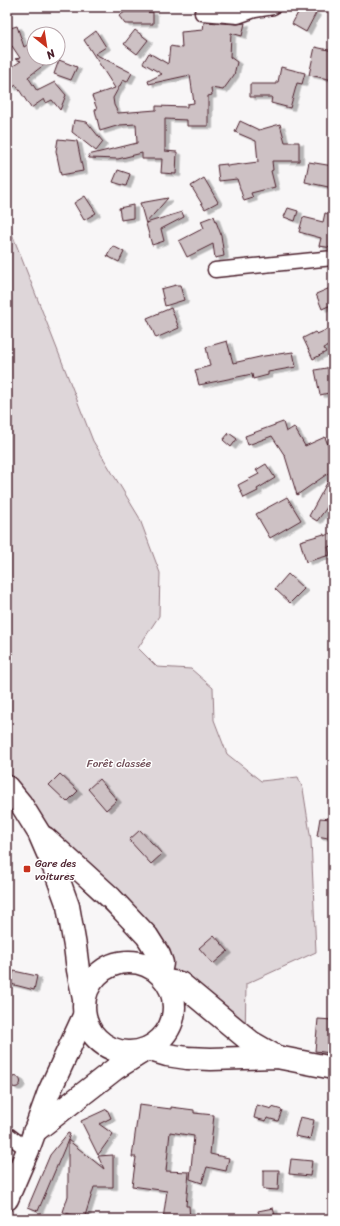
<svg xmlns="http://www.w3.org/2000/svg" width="340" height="1226" viewBox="0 0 340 1226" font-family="Sriracha,sans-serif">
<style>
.green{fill:#ded6d9;stroke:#947a82}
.building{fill:#cdc1c4;stroke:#4a1f2b;filter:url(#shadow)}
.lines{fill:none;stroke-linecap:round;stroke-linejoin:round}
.street-casing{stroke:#4a1f2b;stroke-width:17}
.highway-casing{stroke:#4a1f2b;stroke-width:25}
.street{stroke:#fff;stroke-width:14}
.highway{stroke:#fff;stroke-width:22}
.poi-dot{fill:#c8321e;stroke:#fff;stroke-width:1.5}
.labels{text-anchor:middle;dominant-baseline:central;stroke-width:3;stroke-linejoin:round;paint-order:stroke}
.park-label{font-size:11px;fill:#6f4d56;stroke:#fff}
.poi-label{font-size:11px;fill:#4a1f2b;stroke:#fff;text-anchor:start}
</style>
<defs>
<filter id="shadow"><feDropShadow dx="4.5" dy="2.5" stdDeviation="0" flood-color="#0004"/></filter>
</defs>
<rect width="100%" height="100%" fill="#f8f6f7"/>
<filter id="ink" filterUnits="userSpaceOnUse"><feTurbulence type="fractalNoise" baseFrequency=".025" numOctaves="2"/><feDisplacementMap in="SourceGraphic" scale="8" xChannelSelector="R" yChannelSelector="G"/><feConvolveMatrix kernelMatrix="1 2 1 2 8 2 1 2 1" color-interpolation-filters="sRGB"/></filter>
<g filter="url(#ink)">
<path class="green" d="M7 221 93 441 139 517 160 573 159 616 138 648 157 667 191 669 213 688 214 720 227 754 261 781 298 777 303 789 311 840 316 952 246 984 245 1041 218 1017 83 889 50 840 7 799Z"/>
<g class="building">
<path d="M301 7H305L316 13 306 32 292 24Z"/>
<path d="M125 12H153V24H125L119 16Z"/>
<path d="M204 22 237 24 245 23 242 36 231 33 230 57 237 62 234 75 223 90 211 88 212 95 208 96V126H187V120L165 119V151L177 152 176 174 161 173 162 159H142V153L118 159 89 158 88 155 137 143 136 124 120 125 100 131 95 110 97 109 92 96 115 88 84 40 96 31 106 47 95 54 132 73 127 82 123 80 113 98 114 105 118 113 156 110V106L187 107V104L194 103 190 75 149 84 148 81 162 74 143 63 149 53 168 64 170 46 182 48 181 32 203 30Z"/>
<path d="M17 26 24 47 34 41V58H53L28 77 37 91 55 82 66 95 60 110 52 100 46 103 44 99 31 108 16 85 12 88 7 80V70L21 61 15 59 20 58 12 46 10 47 7 38V29Z"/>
<path d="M135 30 148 40 137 54 124 44Z"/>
<path d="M315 47 333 51V80L309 75Z"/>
<path d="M59 60 77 67 71 80 54 74Z"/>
<path d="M281 67 305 73 302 84 297 83 290 108 271 103 272 97H250V84H276V82H278Z"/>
<path d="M74 120 87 122 103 142 96 151 72 132Z"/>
<path d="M240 121 259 130 280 124 285 142H299V161H272L273 170 271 171 275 187 251 193 253 198 244 201 237 179 219 181 217 165 227 164V166L258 162 256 141 235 132Z"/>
<path d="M58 139 77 141 83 171 61 175 56 151Z"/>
<path d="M309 162 333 166V188L305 182Z"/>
<path d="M118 170 130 174 126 186 113 182Z"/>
<path d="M204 178 218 202 205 209 191 186Z"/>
<path d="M85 196 96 213 84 220 74 203Z"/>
<path d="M168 198 146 223 182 212 184 217 161 229 164 241 152 245 140 203Z"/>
<path d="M133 205V218L121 220 119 208Z"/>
<path d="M288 208 298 211 295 221 284 217Z"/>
<path d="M325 213 333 215V248L319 246 321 238 299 232 303 217 323 222Z"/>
<path d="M214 216 221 235 224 256 215 258 213 244 187 257 179 241 204 228 201 221Z"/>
<path d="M113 246 124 252 119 262 107 256Z"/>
<path d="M176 285H180L184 300 165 306 161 289Z"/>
<path d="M330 288 333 295V304L322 309 316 294Z"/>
<path d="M171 308 179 328 156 338 147 318Z"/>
<path d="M333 327V344L324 348 326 352 313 359 303 338 315 332 317 334Z"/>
<path d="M227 341 233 363 264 356 293 352 296 367 268 372V375L253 379 252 374 199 385 195 370 210 366 206 347Z"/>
<path d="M332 367 333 392 320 395 315 370Z"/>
<path d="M283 422 286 432 294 427 305 446 325 437 331 453H330L333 460V470L297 495 285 456 272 436 248 445 245 436Z"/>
<path d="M229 433 237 439 231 447 223 440Z"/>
<path d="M266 464 275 478 257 489 258 491 244 498 238 485 259 474 256 470Z"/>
<path d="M333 472V496L328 506 317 521 309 516Z"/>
<path d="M287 497 301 520 270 538 256 514Z"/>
<path d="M333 532V545L328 547 330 555 306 562 300 541 324 534V536Z"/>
<path d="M288 574 304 589 290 603 275 589Z"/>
<path d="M60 774 78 791 67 802 49 785Z"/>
<path d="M99 779 117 800 106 810 88 789Z"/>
<path d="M320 818 331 819 328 838 317 836Z"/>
<path d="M140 830 162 854 151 864 129 840Z"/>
<path d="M214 935 228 951 213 964 199 948Z"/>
<path d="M14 971 37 976 34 990 7 983V973L13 974Z"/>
<path d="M318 1019 333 1020 331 1053 315 1051Z"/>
<circle cx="15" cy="1082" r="5.5"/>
<path d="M139 1105 171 1109V1107L194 1110V1113L214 1115 210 1154 229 1158 226 1171 207 1167 202 1183 190 1179 194 1136 170 1132 166 1171 189 1172 186 1206H189L190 1219H163L167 1191 132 1186 136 1157H132Z"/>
<path d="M257 1105 272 1109V1107L282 1110 278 1121 267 1118 266 1121 254 1118Z"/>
<path d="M107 1109 111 1118 99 1124 113 1134 98 1155 81 1121Z"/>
<path d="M300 1117 314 1120 310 1139 295 1136Z"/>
<path d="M68 1133 70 1134 68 1140 104 1169 98 1156 113 1155V1187H94L84 1219 63 1212 68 1196V1140L38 1211 28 1207 50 1155Z"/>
<path d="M291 1159 312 1161 310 1176 289 1174Z"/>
<path d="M263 1170H279L278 1190 263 1189Z"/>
<path d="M273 1208 276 1219H260L258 1211Z"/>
</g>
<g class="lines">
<defs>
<g id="street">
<path d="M202 13 238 16 255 10 273 7"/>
<path d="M215 270 333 258"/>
<path d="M7 1134 28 1150"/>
</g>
<g id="highway">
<path d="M7 787 21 804 39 833 55 870 68 906 75 946 78 970 84 999"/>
<path d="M45 838 111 898 147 936 159 955 162 963 160 973"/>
<circle cx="129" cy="1007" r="45"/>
<path d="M167 981 180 983 251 1042 277 1057"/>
<path d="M34 1132 115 1069 147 1049 167 1055 187 1058 211 1059 277 1057 333 1068"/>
<path d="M7 1199 28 1150 49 1092 84 1016"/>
</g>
</defs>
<use href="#street" class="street-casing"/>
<use href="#highway" class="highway-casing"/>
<use href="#street" class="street"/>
<use href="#highway" class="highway"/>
</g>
</g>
<rect class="poi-dot" x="23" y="865" width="8" height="8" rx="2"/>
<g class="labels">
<g class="park-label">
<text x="119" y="763">Forêt classée</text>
</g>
<g class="poi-label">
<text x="35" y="863">Gare des<tspan x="35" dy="13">voitures</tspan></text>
</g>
</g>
<rect width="340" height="1226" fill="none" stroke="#fff" stroke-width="24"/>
<rect x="12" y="12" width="316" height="1202" fill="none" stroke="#4a1f2b" stroke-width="1.5" filter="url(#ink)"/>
<g transform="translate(46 46) rotate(150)"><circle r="19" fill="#ffffff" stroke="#b7a5aa"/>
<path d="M0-3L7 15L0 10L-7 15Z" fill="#c8321e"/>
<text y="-6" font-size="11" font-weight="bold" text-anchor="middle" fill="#4a1f2b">N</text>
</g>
</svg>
